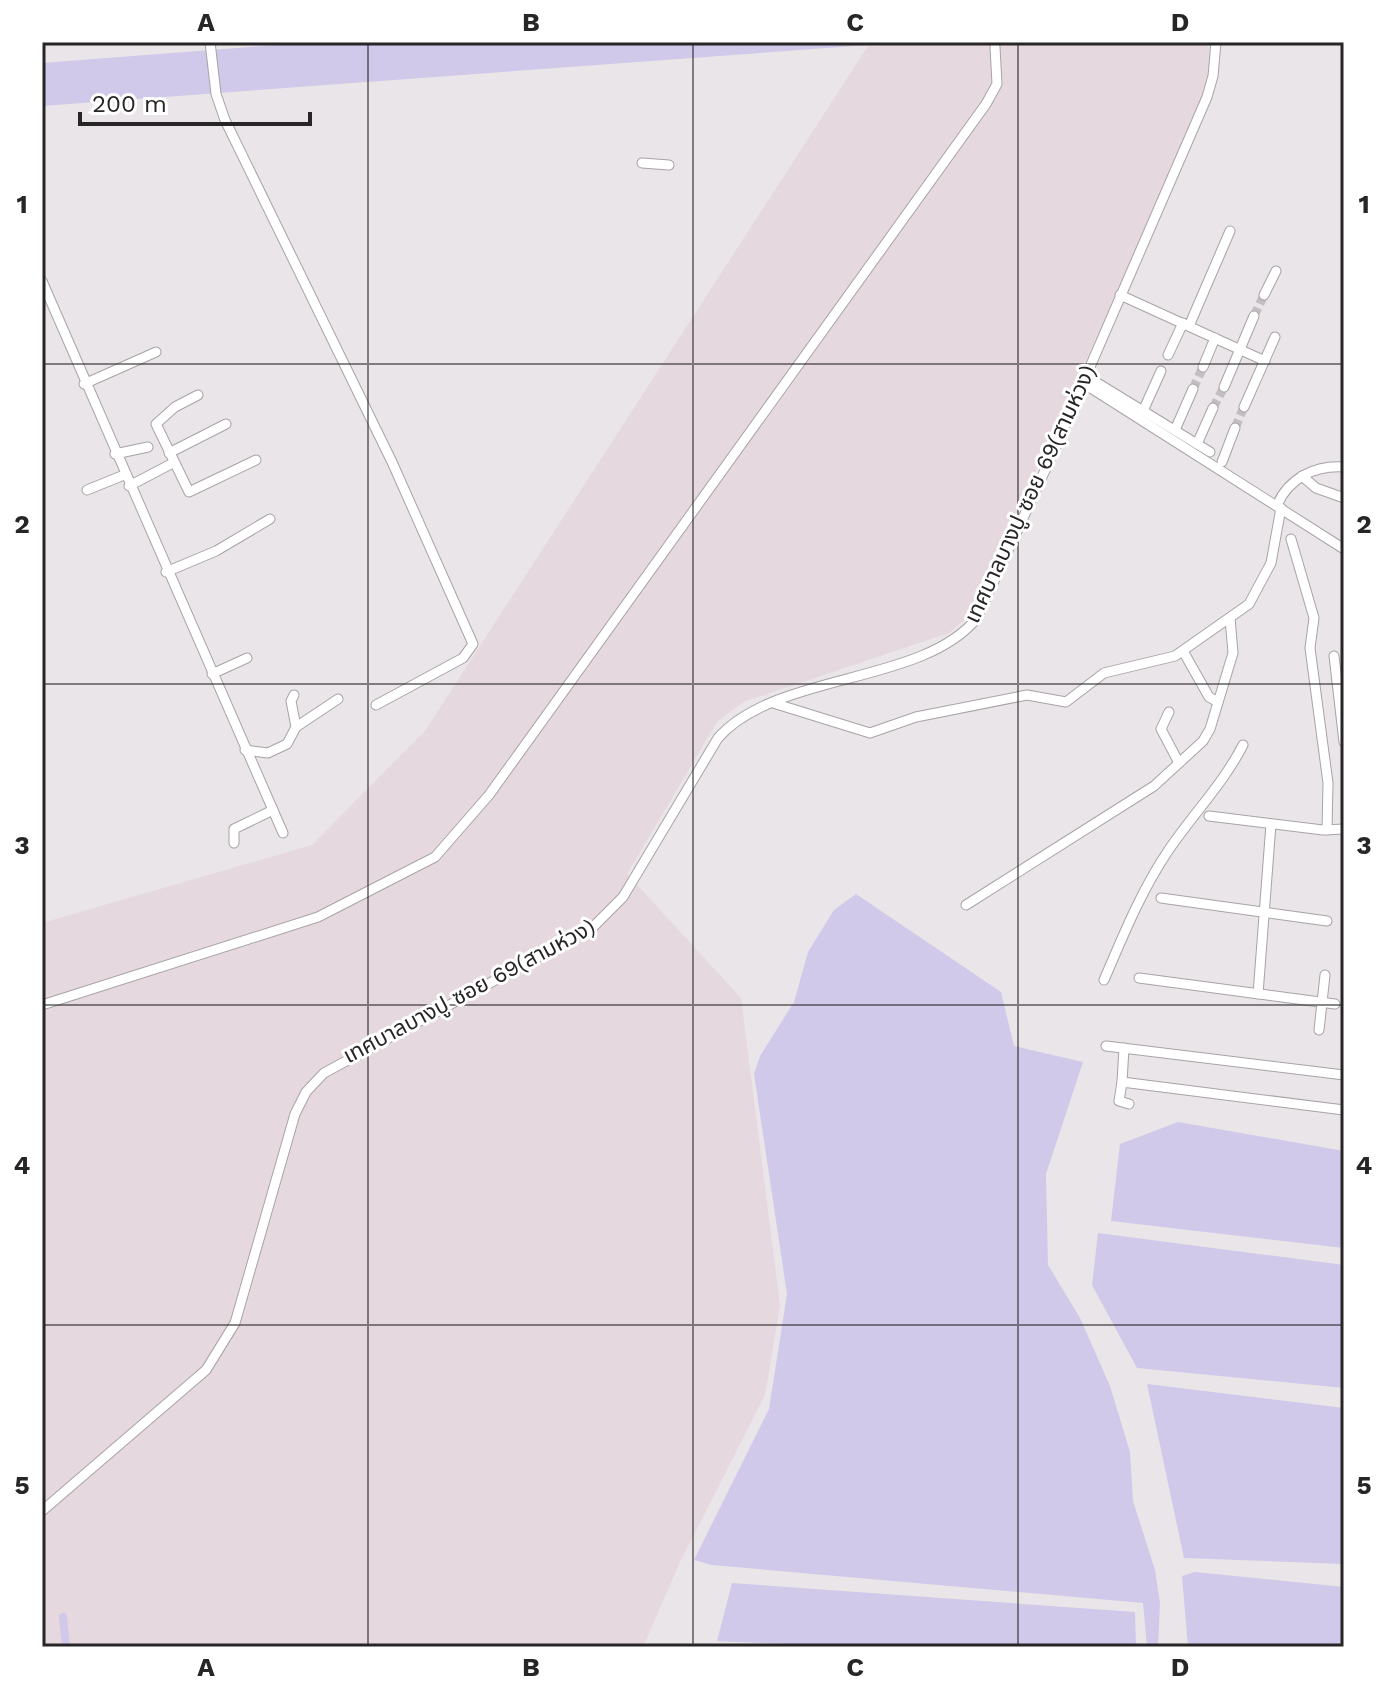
<svg xmlns="http://www.w3.org/2000/svg" width="1386" height="1689" viewBox="0 0 1386 1689" font-family="'Work Sans','Noto Sans Thai',sans-serif">
<style>
.built{fill:#e5d8de}
.water{fill:#d0c9e9}
.lines{fill:none;stroke-linecap:round;stroke-linejoin:round}
.canal{stroke:#d0c9e9;stroke-width:8}
.minor-tunnel{stroke:#c3bfc1;stroke-width:9;stroke-dasharray:9 4.5;stroke-linecap:butt}
.minor-casing{stroke:#a8a3a6;stroke-width:11}
.minor{stroke:#fff;stroke-width:9}
.grid{fill:none;stroke:#272526;stroke-width:2;stroke-opacity:0.55}
.labels{text-anchor:middle;dominant-baseline:central;stroke-width:6;stroke-linejoin:round;paint-order:stroke}
.street-label{font-size:22px;fill:#272526;stroke:#fff}
.neatline{fill:none;stroke:#272526;stroke-width:3}
.grid-label{font-size:26px;text-anchor:middle;font-weight:bold;fill:#272526}
</style>
<rect width="100%" height="100%" fill="#eae5e8"/>
<path class="built" d="M921 42H1209L1210 71 1202 97 1132 259 970 615 949 633 743 702 717 722 627 874 741 998 780 1305 765 1395 679 1564 643 1647H42V923L312 845 425 731 868 46Z"/>
<g class="water">
<path d="M316 42H909L42 106V63Z"/>
<path d="M856 894 1001 992 1014 1046 1083 1062 1046 1174 1048 1265 1080 1318 1110 1386 1130 1452 1133 1501 1155 1570 1160 1603 1158 1647H1147L1143 1603 712 1565 694 1560 769 1409 787 1294 754 1074 760 1056 794 1002 808 952 834 910Z"/>
<path d="M1178 1122 1344 1151V1248L1111 1221 1120 1144Z"/>
<path d="M1098 1233 1344 1265V1388L1137 1368 1092 1285Z"/>
<path d="M1147 1384 1344 1408 1342 1564 1184 1558Z"/>
<path d="M1195 1572 1344 1587V1647H1188L1182 1576Z"/>
<path d="M732 1583 1135 1612 1136 1647H850L717 1641Z"/>
</g>
<g class="lines">
<path class="canal" d="M63 1617 66 1647"/>
<g class="minor-tunnel">
<path d="M1254 316 1264 295"/>
<path d="M1193 389 1203 367"/>
<path d="M1213 408 1224 387"/>
<path d="M1235 428 1244 407"/>
</g>
<defs>
<g id="minor">
<path d="M210 42 216 94 225 120 392 462 473 644 463 658 376 705"/>
<path d="M642 163 669 165"/>
<path d="M42 281 283 833"/>
<path d="M1120 295 1265 361"/>
<path d="M1264 295 1276 271"/>
<path d="M1189 326 1230 231"/>
<path d="M1168 355 1183 323"/>
<path d="M1203 367 1215 338"/>
<path d="M1086 376 1210 452"/>
<path d="M1083 383 1344 549"/>
<path d="M84 384 156 352"/>
<path d="M1224 387 1254 316"/>
<path d="M198 395 175 407 156 424 189 492 256 460"/>
<path d="M1244 407 1275 337"/>
<path d="M1143 411 1161 371"/>
<path d="M1175 430 1193 389"/>
<path d="M1197 444 1213 408"/>
<path d="M169 453 226 424"/>
<path d="M115 454 148 447"/>
<path d="M1222 462 1235 428"/>
<path d="M1302 476 1316 488 1344 498"/>
<path d="M129 486 173 463"/>
<path d="M87 490 124 475"/>
<path d="M1277 505C1289 478 1315 465 1344 467"/>
<path d="M1291 539 1314 618 1310 648 1328 783 1327 830"/>
<path d="M166 572 216 551 270 519"/>
<path d="M1183 651 1209 697 1218 702"/>
<path d="M1334 656 1344 742"/>
<path d="M212 674 247 658"/>
<path d="M294 695 291 701 296 727"/>
<path d="M773 703 870 733 916 717 1027 695 1066 702 1104 673 1175 656 1249 604 1271 563 1281 508"/>
<path d="M1169 712 1161 729 1179 763"/>
<path d="M245 750 268 753 287 744 296 727 338 699"/>
<path d="M1209 816 1323 830 1344 829"/>
<path d="M234 843V829L273 810"/>
<path d="M1161 898 1327 921"/>
<path d="M966 905 1154 786 1203 741 1210 729 1233 653 1230 618"/>
<path d="M1139 978 1335 1004"/>
<path d="M1104 980C1123 936 1141 891 1168 851 1193 814 1223 784 1243 745"/>
<path d="M1258 994 1271 824"/>
<path d="M42 1005 318 917 435 857 489 795 986 104 997 84 995 47"/>
<path d="M1319 1030 1325 975"/>
<path d="M1106 1046 1344 1075"/>
<path d="M1122 1082 1124 1048"/>
<path d="M1129 1104 1119 1101 1122 1082 1344 1110"/>
<path d="M42 1511 206 1370 235 1323 295 1114 306 1092 324 1073 593 927 623 897 718 738C776 672 923 685 977 618L1047 466 1207 97 1213 76 1216 42"/>
</g>
</defs>
<use href="#minor" class="minor-casing"/>
<use href="#minor" class="minor"/>
</g>
<path class="grid" d="M368 42V1647M693 42V1647M1018 42V1647M42 364H1344M42 684H1344M42 1005H1344M42 1325H1344"/>
<g class="labels">
<g class="street-label">
<text transform="translate(1030 494) rotate(-65)">เทศบาลบางปู ซอย 69(สามห่วง)</text>
<text transform="translate(469 991) rotate(-28)">เทศบาลบางปู ซอย 69(สามห่วง)</text>
</g>
</g>
<rect width="1386" height="1689" fill="none" stroke="#ffffff" stroke-width="88"/>
<path d="M80 112v12h230v-12" fill="none" stroke="#272526" stroke-width="4"/>
<text x="92" y="112" font-size="24" fill="#272526" stroke="#ffffff" stroke-width="6" paint-order="stroke">200 m</text>
<rect x="44" y="44" width="1298" height="1601" class="neatline"/>
<g class="grid-label">
<text x="206" y="31">A</text>
<text x="531" y="31">B</text>
<text x="855" y="31">C</text>
<text x="1180" y="31">D</text>
<text x="22" y="213">1</text>
<text x="1364" y="213">1</text>
<text x="22" y="533">2</text>
<text x="1364" y="533">2</text>
<text x="22" y="854">3</text>
<text x="1364" y="854">3</text>
<text x="22" y="1174">4</text>
<text x="1364" y="1174">4</text>
<text x="22" y="1494">5</text>
<text x="1364" y="1494">5</text>
<text x="206" y="1676">A</text>
<text x="531" y="1676">B</text>
<text x="855" y="1676">C</text>
<text x="1180" y="1676">D</text>
</g>
</svg>
